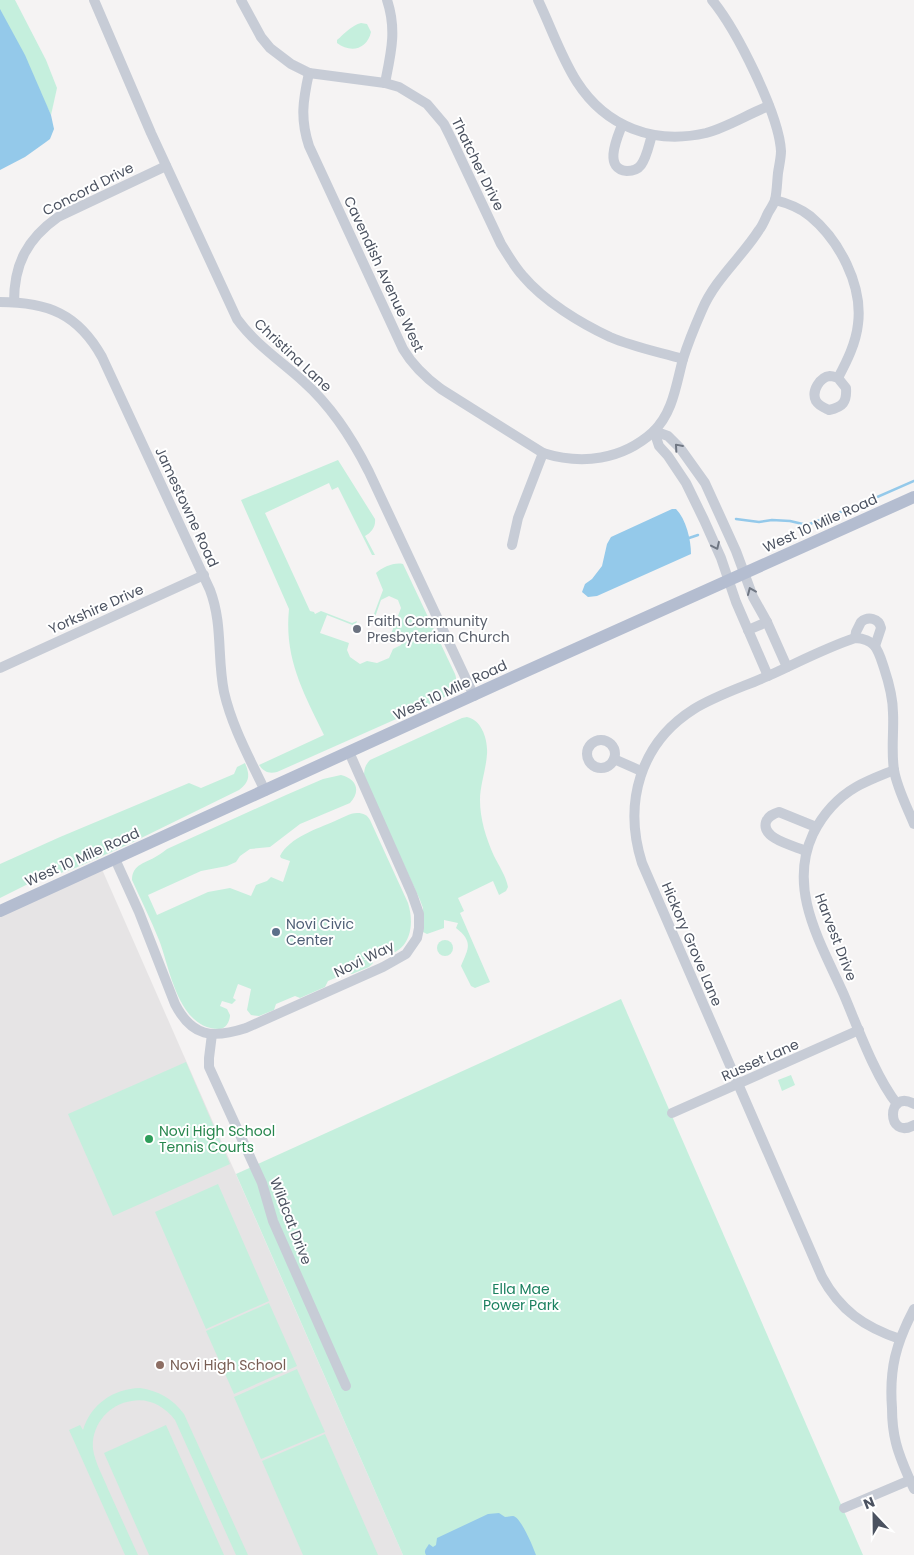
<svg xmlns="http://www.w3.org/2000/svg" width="914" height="1555" viewBox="0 0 914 1555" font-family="Poppins,sans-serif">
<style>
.education{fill:#e6e4e5}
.green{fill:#c5efdd}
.water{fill:#94c9ea}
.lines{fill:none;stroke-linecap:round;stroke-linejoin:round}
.stream{stroke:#94c9ea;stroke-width:2.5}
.minor{stroke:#c7ccd6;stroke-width:10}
.major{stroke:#b4bdd0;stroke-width:12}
.oneway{stroke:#707783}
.worship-dot{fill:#6b7280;stroke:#fff;stroke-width:2}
.service-dot{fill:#5c6f8a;stroke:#fff;stroke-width:2}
.leisure-dot{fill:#2e9e5b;stroke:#fff;stroke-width:2}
.education-dot{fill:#8d6e63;stroke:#fff;stroke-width:2}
.labels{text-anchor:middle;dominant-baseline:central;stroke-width:4;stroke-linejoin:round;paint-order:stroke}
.street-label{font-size:14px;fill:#4b5260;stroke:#fff}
.worship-label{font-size:14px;fill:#5b616d;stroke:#fff;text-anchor:start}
.service-label{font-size:14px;fill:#4e5e75;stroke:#fff;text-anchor:start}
.leisure-label{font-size:14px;fill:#27864d;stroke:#fff;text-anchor:start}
.park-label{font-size:14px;fill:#1c8160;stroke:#fff}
.education-label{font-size:14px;fill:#785e54;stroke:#fff;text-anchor:start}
</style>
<rect width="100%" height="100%" fill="#f5f3f3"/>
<path class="education" d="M101 867 403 1555H0V913Z"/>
<g class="green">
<path d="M0 0H15L46 60 57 88 51 115 0 11Z"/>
<path d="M361 23 367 24 371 32C367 50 350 53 337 43V40C344 34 352 25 361 23Z"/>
<path d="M338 460 375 519C376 527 371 533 365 536L375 555H372L338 487 332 490 329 483 265 513 310 611 314 612 315 614 321 611 352 623 357 621 355 626 327 615 320 633 349 643 347 650 350 657 360 664 367 661 377 663 389 658 393 649 401 645 404 639 401 634 396 635 391 634 401 608 398 600 389 596 381 600 375 617 369 615 374 614 383 590 376 573C383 567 394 562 403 564L455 674C460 688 450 694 439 700L277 772C269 774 264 772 259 765L324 735C303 692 284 658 289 609L241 500Z"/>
<path d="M467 717C482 720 488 740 487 754 486 770 480 785 480 800 480 819 486 838 494 856 499 866 506 876 508 887L506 891 499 895 493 881 458 898 464 911 460 913 490 982 475 988 471 986 461 966C468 949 474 942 456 928L458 923 444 920V928L427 934 423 932V908L420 900 364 777C364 770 365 765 370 760L462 718Z"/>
<path d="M245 763C250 775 250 782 239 790L129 844 73 869 32 882 0 898V864L60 837 189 783 201 788 234 774 237 767Z"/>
<path d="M341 775C357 779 361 791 350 803L300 824 270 847 250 849 240 856 236 862 227 866 201 871 148 895 157 915 208 892 230 888 251 896 256 885 267 881 271 877 283 882 290 861 281 858 280 856C290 837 317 829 335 821 342 818 350 813 357 813 364 813 367 815 370 820L408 903C414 922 412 947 390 954L382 948 363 960H373V963L369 967 352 974 347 973 328 981 325 987 300 998 295 996 276 1004 274 1010 259 1016 251 1015 247 1010 251 989 238 984 233 998 236 1000 232 1004 222 1001 220 1006 227 1009 230 1015C230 1021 226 1029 219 1029 178 1029 170 968 159 940 151 920 141 900 132 880 132 864 146 863 157 856 161 854 164 851 167 849L286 795 323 779Z"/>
<circle cx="445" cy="948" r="8"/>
<path d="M621 999 863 1555H403L236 1174Z"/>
<path d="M186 1062 230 1164 113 1216 68 1114Z"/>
<path d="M791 1075 795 1085 782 1091 778 1080Z"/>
<path d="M218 1184 269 1301 206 1329 155 1212Z"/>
<path d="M269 1303 297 1366 234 1394 206 1331Z"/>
<path d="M297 1369 325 1432 261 1459 234 1397Z"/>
<path d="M140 1388C159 1391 173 1399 184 1414L248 1555H236L175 1420C164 1406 149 1398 132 1401 108 1404 91 1426 93 1449 95 1463 103 1476 108 1489 118 1511 128 1533 138 1555H125L69 1430 80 1425 83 1430C91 1404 113 1389 140 1388Z"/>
<path d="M166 1425 224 1555H149L104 1453Z"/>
<path d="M325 1434 378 1555H303L262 1461Z"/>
</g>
<g class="water">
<path d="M0 9 25 55 51 115 54 129 50 139 46 142 25 157 0 170Z"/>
<path d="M672 509H676C686 519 691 540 691 554L597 596 588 597 582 592 585 584 592 579 602 566 607 544 611 537Z"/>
<path d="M499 1513 505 1517C508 1517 510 1516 513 1516 521 1517 533 1547 536 1555H426C423 1550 427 1548 429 1544L433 1547 436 1545 437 1538 488 1514Z"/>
</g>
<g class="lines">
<g class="stream">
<path d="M736 519 759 522 772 520 790 521 807 525 859 505 914 481"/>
<path d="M689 538 698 535"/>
</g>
<g class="minor">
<path d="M94 0 151 133 237 319C255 344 281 361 304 382 332 407 352 438 369 472L474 696"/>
<path d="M241 0 261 37 270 48 291 64 309 73 385 83 399 87 427 104 444 124 451 138 501 244C508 255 514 266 523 276 544 301 580 323 610 337 633 347 659 352 683 359"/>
<path d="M538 0C551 27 561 57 577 82 606 127 654 145 706 133 728 127 748 114 769 106"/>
<path d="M309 73C303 100 300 119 309 146L403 349C413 366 426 378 441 389L543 453C582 465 622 460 653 432 673 413 676 385 683 359 688 343 695 326 702 310 715 279 742 257 759 230 763 225 765 219 768 213 770 209 774 204 775 200 777 192 777 182 778 173 779 166 781 158 781 151 779 114 736 29 712 0"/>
<path d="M385 83C391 53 397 30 387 0"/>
<path d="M622 125C617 138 603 169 627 171 633 171 638 169 641 165 647 157 649 144 652 135"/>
<path d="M775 200C787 203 800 208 810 216 839 240 863 285 858 324 856 343 847 361 838 378 835 377 833 376 830 376 820 377 811 391 816 401 819 406 825 408 829 410 843 407 847 402 846 388L838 378"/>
<path d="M0 302C48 302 78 314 102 357L210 590C223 624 217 658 224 692 232 727 250 759 265 791"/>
<path d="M14 302C14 264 27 239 58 217L166 166"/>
<path d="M512 545 518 518 543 453"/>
<path d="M748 630 767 622"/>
<path d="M855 638 856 632 861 622C868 616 879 618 881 628L875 646"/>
<path d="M0 668 204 575"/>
<path d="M768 676 736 602 721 558 704 520 686 483 668 456 659 446 654 431 668 436 680 448 705 483 736 551 753 597 767 622 787 667"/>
<circle cx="601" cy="754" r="14"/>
<path d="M614 759 641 771"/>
<path d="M894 770C882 775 868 780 856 787 837 798 823 814 813 834 787 890 821 943 844 995 858 1028 875 1076 897 1104"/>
<path d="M806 851C795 846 761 839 766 822 768 816 773 814 779 812L816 827"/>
<path d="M115 859 139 912 175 1004C192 1037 212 1039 246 1028L383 967 406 954 417 938 419 928V914L412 894 349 752"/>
<path d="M212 1034 209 1058V1067L262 1183 273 1221 346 1386"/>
<path d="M914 1104C886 1088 886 1141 914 1125"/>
<path d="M672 1113 859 1030"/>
<path d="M914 1309C896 1343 889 1369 892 1408 892 1420 893 1431 896 1443 900 1459 907 1474 914 1489"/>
<path d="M900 1339C864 1327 840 1310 822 1277L642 863C623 803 640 743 694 709 717 695 743 687 768 676 797 663 825 648 855 638 876 639 878 650 884 668 889 683 893 697 893 713 894 731 891 751 894 770 897 788 907 807 914 824"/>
<path d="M844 1508 910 1480"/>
</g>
<path class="major" d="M0 911 513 677 914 497"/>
</g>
<defs><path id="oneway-chevron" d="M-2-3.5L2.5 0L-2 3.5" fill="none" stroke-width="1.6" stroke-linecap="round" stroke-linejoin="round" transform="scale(1.25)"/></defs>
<g class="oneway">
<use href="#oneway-chevron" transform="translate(678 447) rotate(-131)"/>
<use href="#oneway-chevron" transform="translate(716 546) rotate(65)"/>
<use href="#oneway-chevron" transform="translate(751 591) rotate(-113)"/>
</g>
<circle class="worship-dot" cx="357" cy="629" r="5"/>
<circle class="service-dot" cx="276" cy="932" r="5"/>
<circle class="leisure-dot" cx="149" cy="1139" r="5"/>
<circle class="education-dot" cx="160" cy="1365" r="5"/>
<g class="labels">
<g class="street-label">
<text transform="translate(478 164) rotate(64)">Thatcher Drive</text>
<text transform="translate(88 189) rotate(-27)">Concord Drive</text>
<text transform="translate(384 274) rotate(65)">Cavendish Avenue West</text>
<text transform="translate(293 355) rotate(43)">Christina Lane</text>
<text transform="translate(187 507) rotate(65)">Jamestowne Road</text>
<text transform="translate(820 523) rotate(-24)">West 10 Mile Road</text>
<text transform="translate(96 609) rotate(-24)">Yorkshire Drive</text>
<text transform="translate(450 690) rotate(-25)">West 10 Mile Road</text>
<text transform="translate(82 857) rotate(-24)">West 10 Mile Road</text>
<text transform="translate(836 937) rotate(69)">Harvest Drive</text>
<text transform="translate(692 944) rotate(67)">Hickory Grove Lane</text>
<text transform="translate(364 959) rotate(-26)">Novi Way</text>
<text transform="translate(760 1060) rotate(-24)">Russet Lane</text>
<text transform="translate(291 1221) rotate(69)">Wildcat Drive</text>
</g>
<g class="worship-label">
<text x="367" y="621">Faith Community<tspan x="367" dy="16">Presbyterian Church</tspan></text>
</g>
<g class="service-label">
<text x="286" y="924">Novi Civic<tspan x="286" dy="16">Center</tspan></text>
</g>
<g class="leisure-label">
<text x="159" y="1131">Novi High School<tspan x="159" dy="16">Tennis Courts</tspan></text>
</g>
<g class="park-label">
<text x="521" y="1289">Ella Mae<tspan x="521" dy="16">Power Park</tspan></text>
</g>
<g class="education-label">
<text x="170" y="1365">Novi High School</text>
</g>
</g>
<g transform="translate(874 1515) rotate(338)" stroke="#ffffff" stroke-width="4" paint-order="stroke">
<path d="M0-4L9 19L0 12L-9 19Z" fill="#4b5260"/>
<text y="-8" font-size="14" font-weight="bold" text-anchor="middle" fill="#4b5260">N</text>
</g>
</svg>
